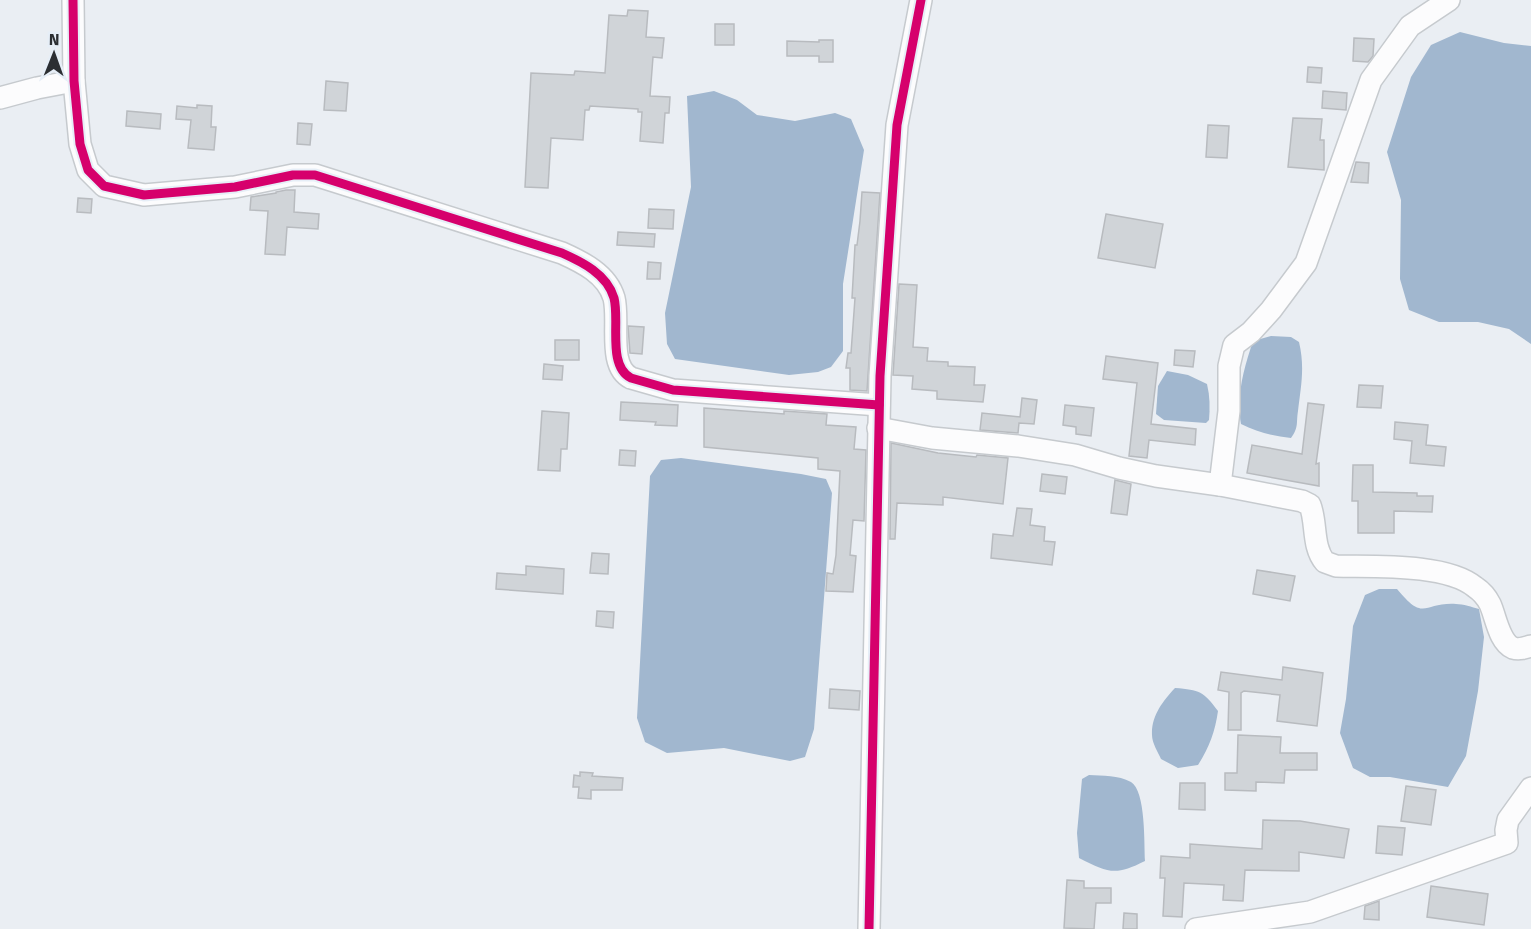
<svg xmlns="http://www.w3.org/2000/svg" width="1531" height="929" viewBox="0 0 1531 929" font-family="'Fira Sans',sans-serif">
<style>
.water{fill:#a1b7cf}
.building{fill:#d0d4d8;stroke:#b8bbbf;stroke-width:1.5}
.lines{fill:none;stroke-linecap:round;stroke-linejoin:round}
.minor-casing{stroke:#c6cace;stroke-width:24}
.minor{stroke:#fcfcfd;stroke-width:21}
.cycleway-casing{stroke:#e6eef7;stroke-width:13}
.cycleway{stroke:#d6006c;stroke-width:9}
</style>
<rect width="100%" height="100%" fill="#eaeef3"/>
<g class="water">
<path d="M1460 32 1504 43 1531 46V344L1509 329 1478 322H1439L1409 310 1400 279 1401 200 1387 152 1411 77 1431 45Z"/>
<path d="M714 91 737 100 757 115 795 121 835 113 851 119 864 150 843 284V351L831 367 818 372 789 375 675 359 667 344 665 313 691 187 687 96Z"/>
<path d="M1271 336 1291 337 1299 342C1305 367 1301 386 1298 411 1296 423 1299 427 1291 438 1273 436 1257 432 1241 424 1236 395 1244 368 1253 341Z"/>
<path d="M1167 371 1188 375 1207 384C1210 396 1210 408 1209 420L1206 423 1164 420 1156 414 1158 386Z"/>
<path d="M681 458 801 474 826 479 832 493 814 729 805 757 790 761 724 748 667 753 645 742 637 718 650 476 661 460Z"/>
<path d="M1379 589H1397C1425 623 1423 602 1456 604 1463 604 1472 607 1479 609L1484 637 1478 691 1466 756 1448 787 1390 777H1370L1353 768 1340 733 1346 699 1353 626 1365 595Z"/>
<path d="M1175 688C1200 690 1203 691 1218 711 1215 732 1209 748 1198 765L1178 768 1161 759C1158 752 1152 743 1152 735 1151 716 1163 701 1175 688Z"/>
<path d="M1089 775C1103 776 1118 775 1131 782 1146 791 1144 844 1145 861 1115 876 1109 873 1079 858L1077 833 1082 779Z"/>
</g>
<g class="building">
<path d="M628 10 648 11 646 37 664 38 662 58 653 57 650 96 670 97 669 113H665L663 143 640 141 642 112H638V109L590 106 589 110H585L583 140 551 138 548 188 525 187 531 73 574 75 575 71 605 73 609 15 627 16Z"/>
<rect x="715" y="24" width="19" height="21"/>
<path d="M1354 38 1374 39 1373 56 1368 62 1353 61Z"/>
<path d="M819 40H833V62H819V56H787V41L819 42Z"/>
<path d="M1308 67 1322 68 1321 83 1307 82Z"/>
<path d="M326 81 348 83 346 111 324 110Z"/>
<path d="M1323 91 1347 93 1346 110 1322 108Z"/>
<path d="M197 105 212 106 211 127H216L214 150 188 148 191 120 176 119 177 106 197 108Z"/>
<path d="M127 111 161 114 160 129 126 126Z"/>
<path d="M1293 118 1322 119 1320 140H1324V170L1288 167Z"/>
<path d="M298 123 312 124 310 145 297 144Z"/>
<path d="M1208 125 1229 126 1227 158 1206 157Z"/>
<path d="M1356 162 1369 163 1368 183 1351 182Z"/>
<path d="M286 190H295L294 212 319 214 318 229 287 227 285 255 265 254 268 211 250 210 251 197 276 193V192Z"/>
<path d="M862 192 880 193 867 391 850 390V368H846L848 353H851L855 298H852L854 263 855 245H857L860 221Z"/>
<path d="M78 198 92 199 91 213 77 212Z"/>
<path d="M649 209 674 210 673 229 648 228Z"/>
<path d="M1106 214 1163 224 1155 268 1098 258Z"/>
<path d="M618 232 655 234 654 247 617 245Z"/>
<path d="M648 262 661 263 660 279H647Z"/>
<path d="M899 284 917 285 913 347 928 348 927 361 948 362V366L975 367 974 385H985L983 402 937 399V391L912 389 913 376 893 375Z"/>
<path d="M628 326 644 327 642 354 630 353Z"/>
<rect x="555" y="340" width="24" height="20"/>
<path d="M1175 350 1195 351 1193 367 1174 365Z"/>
<path d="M1106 356 1158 363 1151 424 1196 429 1195 445 1149 440 1147 458 1129 456 1137 383 1103 379Z"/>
<path d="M544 364 563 366 562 380 543 379Z"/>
<path d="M1359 385 1383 386 1381 408 1357 407Z"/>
<path d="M1022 398 1037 400 1034 424 1019 423 1018 433 980 430 982 413 1020 417Z"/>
<path d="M621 402 678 405 677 426 655 425 656 422 620 420Z"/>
<path d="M1308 403 1324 405 1316 464 1319 463V486L1247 473 1252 445 1302 454Z"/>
<path d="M1065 405 1094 408 1091 436 1076 434V427L1063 425Z"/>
<path d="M704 408 784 414V411L827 414 826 425 856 427 854 449 866 450 864 521 853 520 850 555 856 556 853 592 826 591 827 573 833 574 836 555 840 471 818 469V458L704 447Z"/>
<path d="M542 411 569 413 567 449H561L560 471 538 470Z"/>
<path d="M1395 422 1428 425 1426 445 1446 447 1444 466 1410 463 1412 441 1394 439Z"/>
<path d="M891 443 938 453 976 457 977 455 1008 458 1003 504 943 497V505L897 503 895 539H890Z"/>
<path d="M620 450 636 451 635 466 619 465Z"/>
<path d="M1353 465H1373V492L1417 493V496H1433L1432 512 1394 511V533H1358V501H1352Z"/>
<path d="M1042 474 1067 477 1065 494 1040 491Z"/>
<path d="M1115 480 1131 484 1127 515 1111 513Z"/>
<path d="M1017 508 1032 509 1030 525 1045 527 1044 541 1055 542 1052 565 991 558 993 534 1013 536Z"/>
<path d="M592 553 609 554 608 574 590 573Z"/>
<path d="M526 566 564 569 563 594 496 589 497 573 526 575Z"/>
<path d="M1257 570 1295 576 1290 601 1253 594Z"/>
<path d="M597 611 614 612 613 628 596 626Z"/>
<path d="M1283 667 1323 673 1317 726 1277 721 1280 695 1244 691 1241 693V730H1228L1229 692 1218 690 1221 672 1282 680Z"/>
<path d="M830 689 860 691 859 710 829 708Z"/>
<path d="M1238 735 1281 737 1280 753H1317V770H1285L1284 783 1256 782V791L1225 790V773H1237Z"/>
<path d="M580 772 593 773 592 776 623 778 622 790H591V799L578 798 579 787H573L574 775 580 776Z"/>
<path d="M1180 783H1205V810L1179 809Z"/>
<path d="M1406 786 1436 790 1431 825 1401 821Z"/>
<path d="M1263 820 1300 821 1349 829 1344 858 1299 852V871L1245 870 1243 901 1223 900 1224 885 1184 883 1182 917 1163 916 1165 878H1160L1161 856 1190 858V844L1262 849Z"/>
<path d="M1378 826 1405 828 1402 855 1376 853Z"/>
<path d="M1067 880 1084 881V888H1111V903H1096L1094 929 1064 928Z"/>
<path d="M1431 886 1488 894 1484 925 1427 917Z"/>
<path d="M1379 901V920L1364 919 1365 906Z"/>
<path d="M1124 913 1137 914V929H1123Z"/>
</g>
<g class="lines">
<defs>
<g id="minor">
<path d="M73 0 74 81 80 144 88 170 104 186 144 195 235 187 293 175H315L562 253C582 262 607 274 614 298 620 321 607 366 631 378L673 390 879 405"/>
<path d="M0 98 37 88 74 81"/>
<path d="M878 428 932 438 1018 446 1075 455 1119 468 1156 476 1220 485 1302 501 1310 505C1317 523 1312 547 1325 562L1336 566C1373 567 1446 563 1475 587 1481 591 1487 598 1490 604 1496 617 1499 642 1513 648 1519 650 1525 648 1531 646"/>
<path d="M1220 485 1229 411V366L1234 345 1251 332 1271 310 1306 263 1371 80 1410 26 1449 0"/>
<path d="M869 929 880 376 897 125 921 0"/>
<path d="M1196 929 1310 912 1507 843 1506 830 1508 820 1531 788"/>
</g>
</defs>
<use href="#minor" class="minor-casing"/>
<use href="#minor" class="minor"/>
<defs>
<g id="cycleway">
<path d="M73 0 74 81 80 144 88 170 104 186 144 195 235 187 293 175H315L562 253C582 262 607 274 614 298 620 321 607 366 631 378L673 390 879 405"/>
<path d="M869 929 880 376 897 125 921 0"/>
</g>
</defs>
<use href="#cycleway" class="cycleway-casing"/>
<use href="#cycleway" class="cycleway"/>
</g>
<g transform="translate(54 54) rotate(1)" stroke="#e6eef7" stroke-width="4.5" paint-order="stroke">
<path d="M0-4.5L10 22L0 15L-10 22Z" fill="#2b2e32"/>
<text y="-9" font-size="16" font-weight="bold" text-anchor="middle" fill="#2b2e32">N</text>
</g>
</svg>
